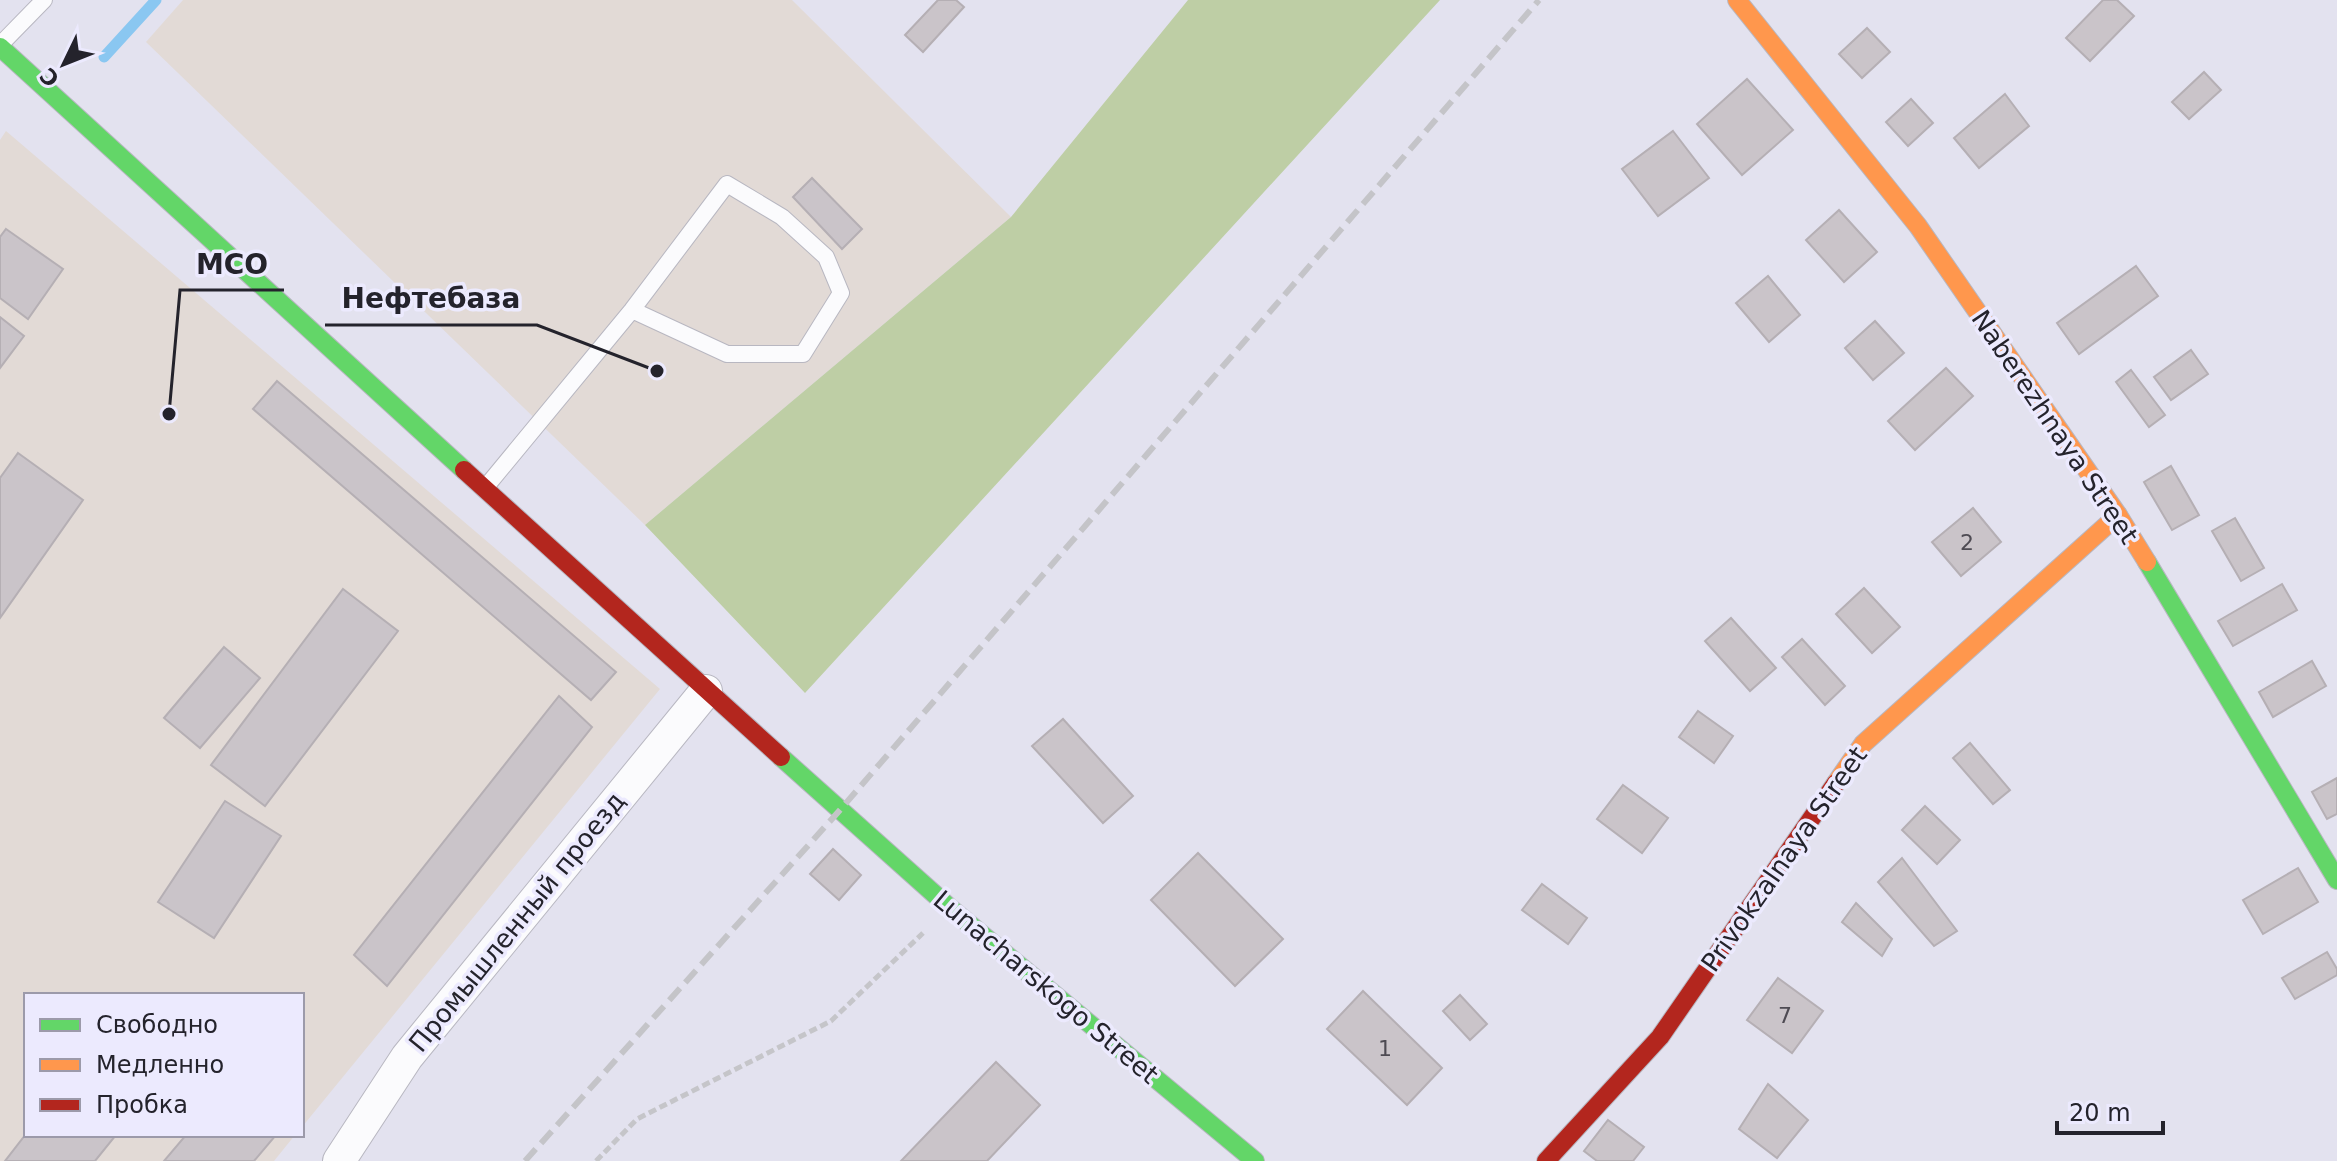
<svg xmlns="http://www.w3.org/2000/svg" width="2337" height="1161" viewBox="0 0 2337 1161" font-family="'DejaVu Sans',sans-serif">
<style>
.industrial{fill:#e2dad6}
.green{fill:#becea5}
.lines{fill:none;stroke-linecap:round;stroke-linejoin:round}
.stream{stroke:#8ac7f1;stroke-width:11}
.building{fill:#cac4c9;stroke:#b5afb4;stroke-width:2}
.lane-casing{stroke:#b8b7c1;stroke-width:18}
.street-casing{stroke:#b8b7c1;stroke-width:34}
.fast-casing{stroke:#b8b7c1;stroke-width:20}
.slow-casing{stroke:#b8b7c1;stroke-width:20}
.jam-casing{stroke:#b8b7c1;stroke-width:20}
.path{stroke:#c5c5c9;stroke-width:5;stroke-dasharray:8 4;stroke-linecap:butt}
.lane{stroke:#fbfbfd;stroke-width:16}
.street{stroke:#fbfbfd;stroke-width:32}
.fast{stroke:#63d668;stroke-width:18}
.slow{stroke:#ff974d;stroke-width:18}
.jam{stroke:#b3261e;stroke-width:18}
.rail{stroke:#c4c4c8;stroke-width:6;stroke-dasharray:16 8;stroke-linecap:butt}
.labels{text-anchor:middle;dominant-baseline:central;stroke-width:7;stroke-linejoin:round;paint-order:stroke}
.number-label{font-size:22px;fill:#4e4b53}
.street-label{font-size:26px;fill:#24232c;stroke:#eceafe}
.leader{fill:none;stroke:#24232c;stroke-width:3}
.callout-dot{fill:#24232c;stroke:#eceafe;stroke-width:3}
.callout-label{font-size:28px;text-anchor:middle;font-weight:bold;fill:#24232c;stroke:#eceafe;stroke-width:7;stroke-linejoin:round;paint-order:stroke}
</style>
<rect width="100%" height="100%" fill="#e3e2ef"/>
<g class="industrial">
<path d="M183 0H792L1011 217 645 525 146 42Z"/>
<path d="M6 131 660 689 302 1127V995H26V1135H295L274 1161H0V140Z"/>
</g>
<path class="green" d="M1188 0H1440L805 693 645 525 1011 217Z"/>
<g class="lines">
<path class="stream" d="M104 57 156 0"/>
</g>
<g class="building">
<path d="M938 0H956L964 7 923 52 905 35Z"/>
<path d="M2103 0H2117L2134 16 2090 61 2066 38Z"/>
<path d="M1867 28 1890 52 1862 78 1839 54Z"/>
<path d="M2204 72 2221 90 2189 119 2172 102Z"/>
<path d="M1747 79 1793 130 1742 175 1697 124Z"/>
<path d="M2005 94 2029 126 1979 168 1954 138Z"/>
<path d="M1911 99 1933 123 1908 146 1886 122Z"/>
<path d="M1673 131 1709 178 1658 216 1622 169Z"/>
<path d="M812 178 862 229 842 249 793 197Z"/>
<path d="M1839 210 1877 252 1844 282 1806 240Z"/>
<path d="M6 229 63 269 28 319 0 298V237Z"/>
<path d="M2136 266 2158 296 2079 354 2057 323Z"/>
<path d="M1768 276 1800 315 1769 342 1736 303Z"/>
<path d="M0 317 24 336 0 368Z"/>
<path d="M1875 321 1904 353 1873 380 1845 348Z"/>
<path d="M2191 350 2208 374 2171 400 2154 377Z"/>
<path d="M1946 368 1973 396 1915 450 1888 421Z"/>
<path d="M2131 370 2165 415 2149 427 2116 382Z"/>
<path d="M277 381 616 672 591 700 253 409Z"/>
<path d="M18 453 83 500 0 618V478Z"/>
<path d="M2171 466 2199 515 2172 530 2144 482Z"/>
<path d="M1973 508 2001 542 1961 576 1932 542Z"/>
<path d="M2235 518 2264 568 2241 581 2212 531Z"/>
<path d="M2282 584 2297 610 2233 646 2218 621Z"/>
<path d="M1864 588 1900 627 1872 653 1836 614Z"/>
<path d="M343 589 398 631 265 806 211 765Z"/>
<path d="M1731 618 1776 668 1750 691 1705 641Z"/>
<path d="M1802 639 1845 686 1825 705 1782 657Z"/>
<path d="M224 647 260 678 200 748 164 718Z"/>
<path d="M2312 661 2326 686 2273 717 2259 692Z"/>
<path d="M559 696 592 727 387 986 354 955Z"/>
<path d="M1698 711 1733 736 1714 763 1679 737Z"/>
<path d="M1063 719 1133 796 1103 823 1032 746Z"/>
<path d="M1970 743 2010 790 1993 804 1953 758Z"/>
<path d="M2337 778V814L2327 819 2312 792Z"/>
<path d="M1623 785 1668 818 1642 853 1597 819Z"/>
<path d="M225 801 281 836 214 938 158 902Z"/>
<path d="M1925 806 1960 840 1937 864 1902 830Z"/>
<path d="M833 849 861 875 839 900 810 874Z"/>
<path d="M1198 853 1283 939 1235 986 1151 900Z"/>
<path d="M1902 858 1957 931 1934 946 1878 882Z"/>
<path d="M2298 868 2318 902 2263 934 2243 900Z"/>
<path d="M1542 884 1587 918 1568 944 1522 910Z"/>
<path d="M1856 903 1892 939 1882 956 1842 922Z"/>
<path d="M2327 952 2337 969V975L2295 999 2282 978Z"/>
<path d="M1778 978 1823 1011 1792 1053 1747 1020Z"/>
<path d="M1363 991 1442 1068 1407 1105 1327 1029Z"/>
<path d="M1460 995 1487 1024 1470 1040 1443 1011Z"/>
<path d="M996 1062 1040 1105 987 1161H901Z"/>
<path d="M1768 1084 1808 1120 1777 1158 1739 1129Z"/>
<path d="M1608 1120 1644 1147 1633 1161H1597L1584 1151Z"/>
<path d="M26 1134V1135H116L95 1161H5Z"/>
<path d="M186 1135H276L254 1161H164Z"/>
</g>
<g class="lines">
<defs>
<g id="lane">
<path d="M1 44 44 0"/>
<path d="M485 488 632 310 727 184 782 217 826 257 841 293 803 354H727L632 310"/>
</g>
<path id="street" d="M339 1161 407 1057 706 691"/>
<g id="fast">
<path d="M0 47 464 470"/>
<path d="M2147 562 2337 880"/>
<path d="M781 757 950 908 1255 1161"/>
</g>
<g id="slow">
<path d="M1737 0 1918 226 2118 515 2147 562"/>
<path d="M1836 783 1863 744 2118 515"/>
</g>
<g id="jam">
<path d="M464 470 781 757"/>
<path d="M1546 1161 1660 1037 1836 783"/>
</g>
</defs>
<use href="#lane" class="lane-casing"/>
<use href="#street" class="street-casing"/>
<use href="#fast" class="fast-casing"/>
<use href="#slow" class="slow-casing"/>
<use href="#jam" class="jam-casing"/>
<path class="path" d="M596 1161 637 1119 831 1021 923 933"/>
<use href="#lane" class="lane"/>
<use href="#street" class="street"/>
<use href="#fast" class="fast"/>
<use href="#slow" class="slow"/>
<use href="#jam" class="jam"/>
<path class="rail" d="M525 1161 840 810 1539 0"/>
</g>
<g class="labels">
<g class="number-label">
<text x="1967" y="542">2</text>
<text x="1785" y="1015">7</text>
<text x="1385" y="1048">1</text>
</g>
<g class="street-label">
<text transform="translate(2055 427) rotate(56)">Naberezhnaya Street</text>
<text transform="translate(1784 859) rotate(-55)">Privokzalnaya Street</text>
<text transform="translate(517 922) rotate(-51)">Промышленный проезд</text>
<text transform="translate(1046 987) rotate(40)">Lunacharskogo Street</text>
</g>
</g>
<path class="leader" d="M169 414L180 290H284M657 371L537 325H325"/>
<g class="callout-dot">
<circle cx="169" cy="414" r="8"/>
<circle cx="657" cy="371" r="8"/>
</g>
<g class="callout-label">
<text x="232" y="274">МСО</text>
<text x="431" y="308">Нефтебаза</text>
</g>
<rect x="24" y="993" width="280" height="144" fill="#eceafe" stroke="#9c9aaa" stroke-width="2"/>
<rect x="40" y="1019" width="40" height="12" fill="#63d668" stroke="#9c9aaa" stroke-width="2"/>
<text x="96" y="1033" font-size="24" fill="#24232c">Свободно</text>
<rect x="40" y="1059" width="40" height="12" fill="#ff974d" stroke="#9c9aaa" stroke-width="2"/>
<text x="96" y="1073" font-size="24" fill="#24232c">Медленно</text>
<rect x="40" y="1099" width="40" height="12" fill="#b3261e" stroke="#9c9aaa" stroke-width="2"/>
<text x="96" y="1113" font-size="24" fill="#24232c">Пробка</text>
<g transform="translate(64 64) rotate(227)" stroke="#eceafe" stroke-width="6" paint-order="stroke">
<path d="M0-6L14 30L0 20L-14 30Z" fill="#24232c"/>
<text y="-12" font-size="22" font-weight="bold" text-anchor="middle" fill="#24232c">С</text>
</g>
<path d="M2057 1121v12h106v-12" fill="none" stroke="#24232c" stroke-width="4"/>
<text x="2069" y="1121" font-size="24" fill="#24232c" stroke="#eceafe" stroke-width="6" paint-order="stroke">20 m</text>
</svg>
